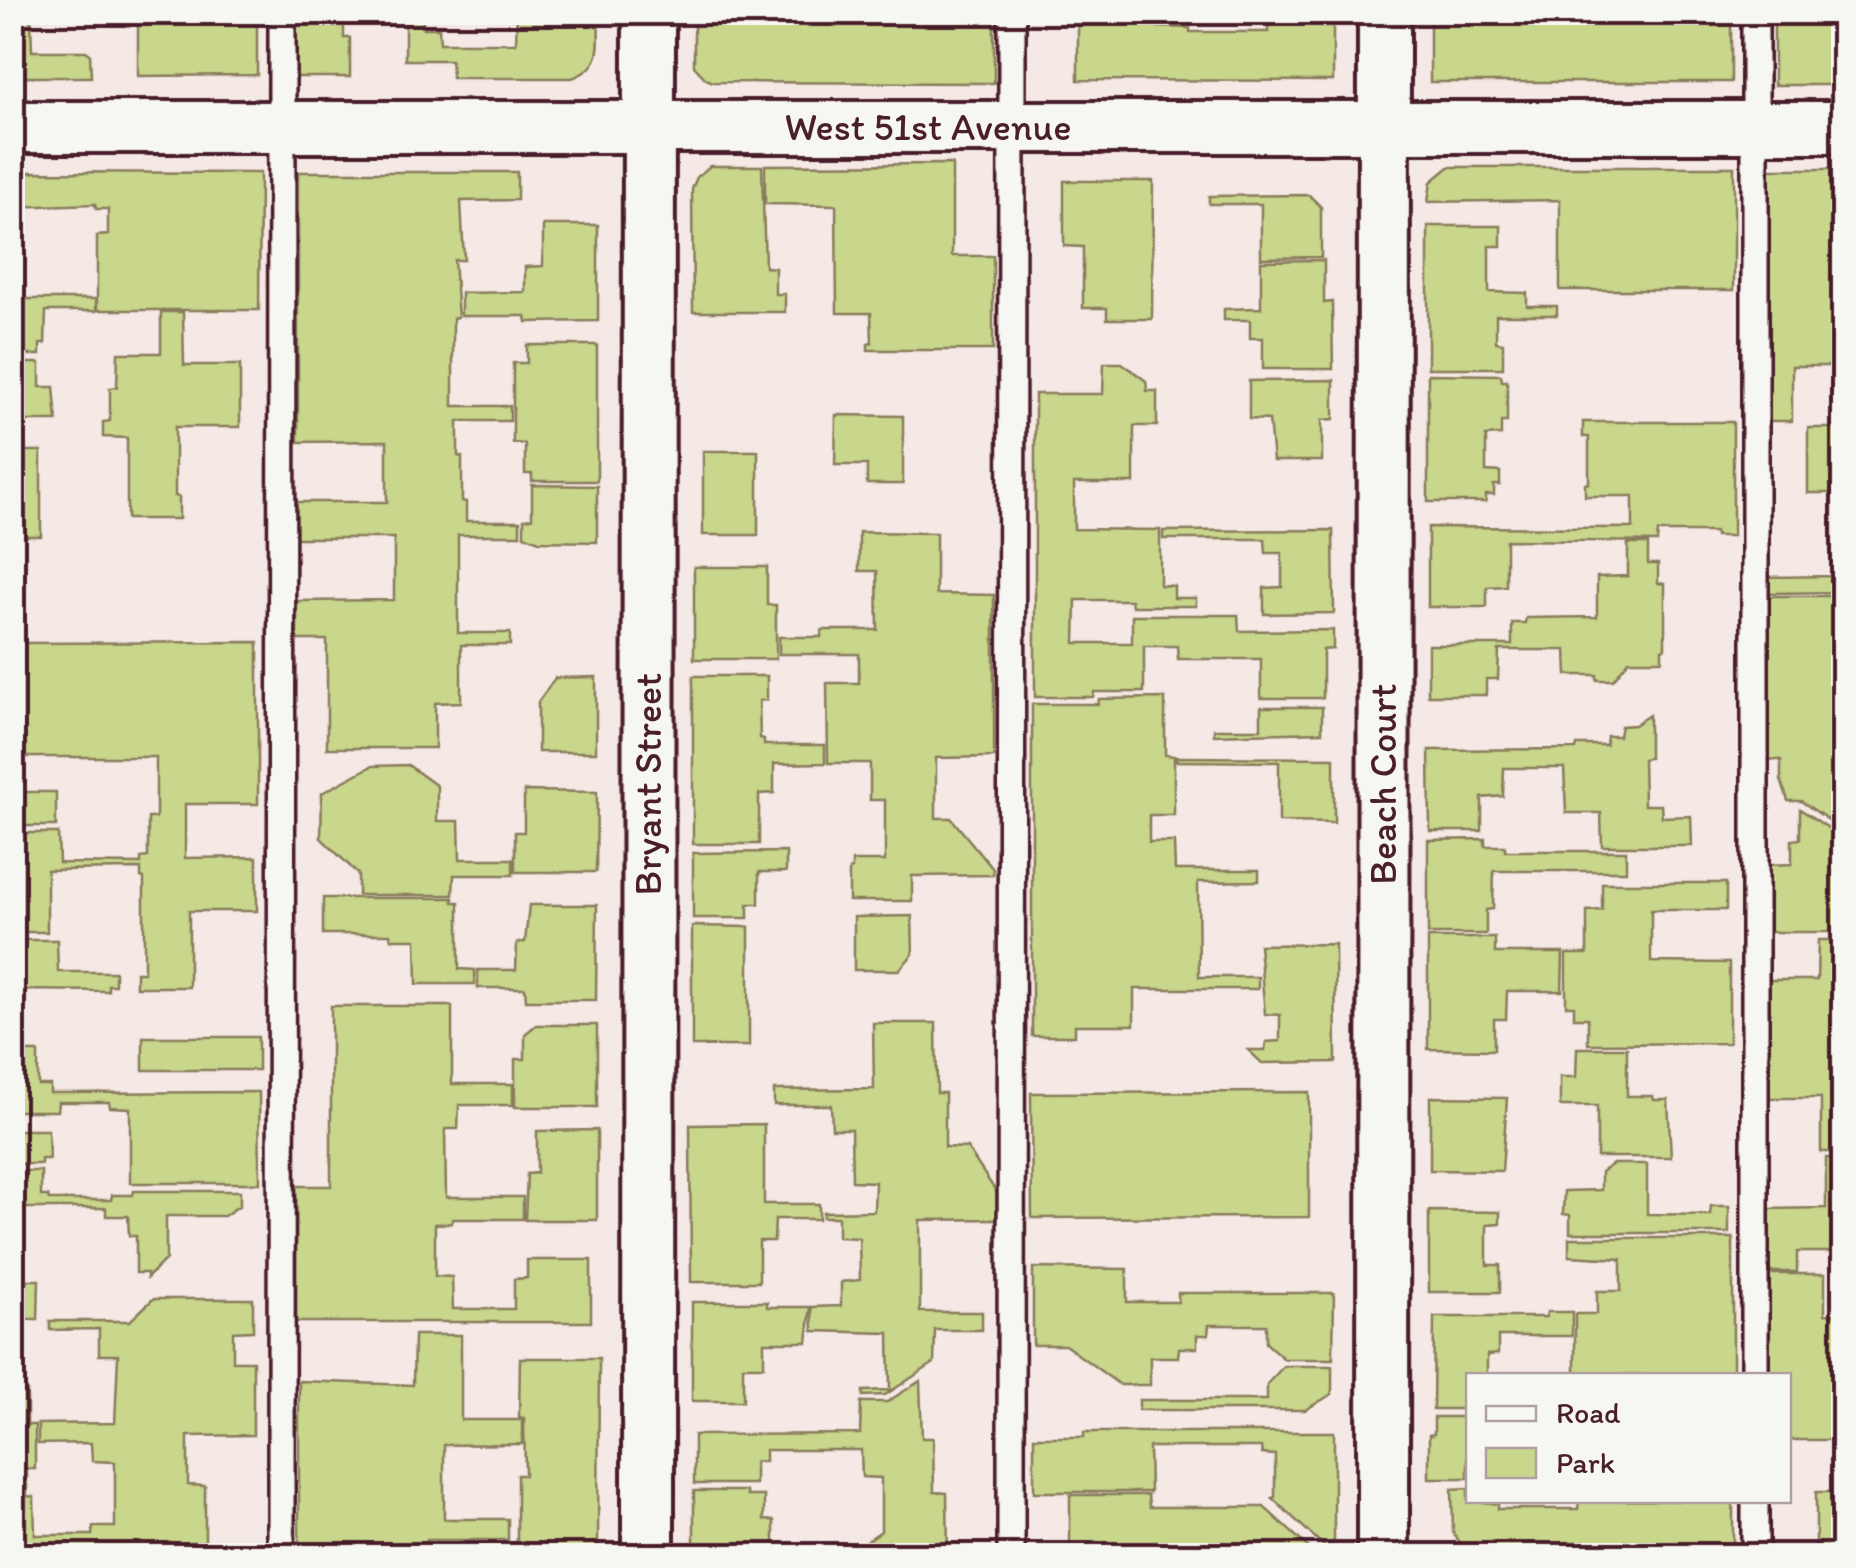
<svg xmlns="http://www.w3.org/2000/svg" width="1856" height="1568" viewBox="0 0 1856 1568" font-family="Itim,sans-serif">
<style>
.green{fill:#c8d78b;stroke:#897b5b;stroke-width:2.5}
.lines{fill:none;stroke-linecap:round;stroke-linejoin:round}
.lane-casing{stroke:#4a1f2b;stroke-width:32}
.street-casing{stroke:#4a1f2b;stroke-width:58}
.lane{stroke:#f6f6f2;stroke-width:25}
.street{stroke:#f6f6f2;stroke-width:50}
.labels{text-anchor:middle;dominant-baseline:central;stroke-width:8;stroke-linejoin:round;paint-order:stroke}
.street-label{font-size:38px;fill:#4a1f2b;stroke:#f6f6f2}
</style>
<rect width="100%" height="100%" fill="#f5e9e5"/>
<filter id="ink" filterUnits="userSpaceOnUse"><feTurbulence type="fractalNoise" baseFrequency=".01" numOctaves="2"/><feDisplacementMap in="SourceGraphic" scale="20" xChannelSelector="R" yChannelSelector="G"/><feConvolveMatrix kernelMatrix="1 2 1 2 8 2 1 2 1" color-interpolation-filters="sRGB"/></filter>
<g filter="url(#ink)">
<g class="green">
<path d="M138 13H257V75L138 76Z"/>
<path d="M294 13H344V38H350V77H294Z"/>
<path d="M517 13H598C598 43 606 66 572 78H452L451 60H405V15H423V28H439L440 43H516Z"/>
<path d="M694 13H994V83L713 82 706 79 694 66Z"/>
<path d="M1078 13H1157L1158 27 1190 28V32H1268V13H1333V81L1078 80Z"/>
<rect x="1430" y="13" width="301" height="69"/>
<rect x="1774" y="13" width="69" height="72"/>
<path d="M12 14H28L31 18 32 51H86L90 54 91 77H13Z"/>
<path d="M952 164V256H993V350H868V344L872 343 871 313H837L836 205 765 204V165Z"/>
<path d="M710 166H762L765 267 775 268V294H785V312H693L692 189 697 177Z"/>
<path d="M1449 167H1734V290H1560V200L1428 202 1431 182Z"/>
<path d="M1769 169H1843V366H1792V421H1768Z"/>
<path d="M13 172 260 173 259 310H97V236L108 235V209H96L95 204 13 207Z"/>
<path d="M298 172H517V200L461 201 464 260H454L458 317 453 318V406H510V421H458V456L462 457V501L466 502V521H520V535H458V633H510V645H461V702L435 703V748H327V640H297V601L394 600V538H295V502H387V441L298 442Z"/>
<path d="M1064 181H1153L1152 319H1107V308H1083V247L1064 246Z"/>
<path d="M1309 195 1321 207V257L1261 258V204H1209V196Z"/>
<path d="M543 225H598V321L527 322 526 316H461V293L525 292V267L543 266Z"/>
<path d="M1428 226H1501V246H1489V292L1527 293V306H1557V315H1496V342L1503 343V368H1428Z"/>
<path d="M1324 260V303L1332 302 1333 369H1263V338H1250V320H1224V309L1261 308V261Z"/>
<path d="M13 289H23L24 299H96V311H46L45 344H40V355H13Z"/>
<path d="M161 312H183L184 365H240V427H175V496L179 497V519H127V438L103 437V422L110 421V388L117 387 118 353H161Z"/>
<path d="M527 345H597V481H532V474H525V444L513 443V363H527Z"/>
<path d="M12 363H40V387H54L57 421H13Z"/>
<path d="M1104 363H1122L1146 381 1147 391H1157V426H1134V483H1074V529L1160 530V585L1174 586V598H1196V606H1132L1131 600H1076L1075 643H1132V615H1238L1239 631 1333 630V649L1323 650V698H1261V659H1178L1177 646H1144V692H1094L1093 697H1035V394H1103Z"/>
<path d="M1428 374 1501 375 1502 381H1507V422H1501V435L1486 436V471L1500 472V485H1494V495H1486V502H1428Z"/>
<path d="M1334 380V419L1322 420V461H1273L1269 420 1249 419V381Z"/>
<path d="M836 415 903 416V484H867V465H835Z"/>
<path d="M1583 422H1733V536H1715V532H1658L1657 542 1506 540V586L1487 587V607H1428V527L1633 528V496H1585V484L1589 483V437H1583Z"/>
<rect x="1808" y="428" width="35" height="65"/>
<path d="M13 451H41V536H17L16 549H12Z"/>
<rect x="703" y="451" width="55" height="84"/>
<path d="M532 485 597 486V542L539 541 524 535V519L532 518Z"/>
<path d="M1837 529H1843V592L1763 593V577L1837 576Z"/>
<path d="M1333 530 1334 613 1264 614V588L1282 587V553H1266L1265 539H1163V531Z"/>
<path d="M859 532 936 533V594L994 595V757L936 758V818H951L993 869V875L912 876V901H849V870L852 869V861H885V800H870V763H828L827 683H859V654H779V637H821L822 630H878L877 571H859Z"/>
<path d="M1628 544H1648V564H1658V583L1665 584V648L1662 649V660H1629L1613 680H1597V675H1567L1566 650H1499L1498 679H1486V695H1428V645H1512V623H1525L1526 618 1597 617V577L1628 576Z"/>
<path d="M694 567H767V605H776V659H694Z"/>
<path d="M1762 596H1843V830L1801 801H1788L1781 780V760L1763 759Z"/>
<path d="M12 608H16V643L258 642V804H185V858L257 857V911H189V987H136V972H144V878L141 877V869L47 870V932H13V833H58L59 863 141 864V858L148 857V818H156V757H13Z"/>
<path d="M693 676H767V700L759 701 760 738 764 739V745H825V763L774 764V793L759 794V844H693Z"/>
<path d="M596 677V752H538V702L555 678Z"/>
<path d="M1165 698V755L1174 756V815H1149V842H1174L1175 870H1259V881L1198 882 1199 977H1258V989H1134V1025H1075V1036H1032V704H1098L1099 699Z"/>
<path d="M1261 707H1322V732L1214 735V729H1261Z"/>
<path d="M1649 715V758L1643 759 1644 805H1661L1662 817 1691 816 1692 846H1602L1601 813H1566L1564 768H1504L1503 796 1482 798V831H1430L1429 750 1576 749 1577 745H1606L1607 736H1619L1621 726 1634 725Z"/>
<path d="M1176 757 1334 758V823L1279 822V762L1176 761Z"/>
<path d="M408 765 437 786V821H459L460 859H513V875H454L453 895H358V874L321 838 322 793 372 766Z"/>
<path d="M524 791 597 792 596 872H515V832H524Z"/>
<rect x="13" y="792" width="43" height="34"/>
<path d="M1800 809 1843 838V932H1765V865L1792 864V840L1800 839Z"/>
<path d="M1485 839V846H1505V851H1626V871H1494L1493 909 1486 910V934H1428V840Z"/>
<path d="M786 852V872H759V904H748V918H693V853Z"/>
<path d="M1602 883H1726V910H1651V962L1729 963V1043L1588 1044V1018H1574V1006H1566V954H1587V911L1602 910Z"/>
<path d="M323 898H453V902H459V969L475 970V984H417L416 939H391L390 934H323Z"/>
<path d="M529 905H597L596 1000H526L525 988H478V970H516L517 943 525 942Z"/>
<path d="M912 916 913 954 899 970H854V917Z"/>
<path d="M692 926 749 927V1046H692Z"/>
<path d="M1428 938H1495V953H1563L1562 991H1507L1506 1019H1494V1050L1428 1049Z"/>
<path d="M13 940H57L58 972H115V985H108V991L13 990Z"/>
<path d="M1818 940H1843V1152H1821V1098H1767L1768 980H1817Z"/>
<path d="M1335 944 1336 1062 1262 1063 1248 1050H1265L1266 1042 1280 1041V1015L1265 1014 1259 945Z"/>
<path d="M331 1006H452V1084H513V1105H459L458 1129H445L446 1197H523V1219H453L452 1223 435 1224V1276L452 1277 453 1309H514V1279L527 1278V1260H591V1322H296V1186H331Z"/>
<path d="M873 1023H936L937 1093H945V1147L967 1148 997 1193V1219L920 1220V1312H982V1330H935L934 1363 885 1395 863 1396V1391L890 1390 889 1333 813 1331 812 1307 841 1306V1282L860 1280 859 1238 838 1237V1217H823V1212L874 1211 875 1182 852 1181 851 1129H832L831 1105H774V1090L874 1089Z"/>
<path d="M536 1025H597V1107H515V1059H525V1034Z"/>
<rect x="143" y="1037" width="115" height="33"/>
<path d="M1577 1048H1627V1096H1653L1654 1100H1668L1671 1157H1597V1106H1560V1077H1576Z"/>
<path d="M13 1052H38V1085H50V1093L259 1092 260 1183H130V1108L110 1107 109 1102H58L57 1111H13Z"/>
<path d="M1309 1092V1217L1032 1218 1031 1093Z"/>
<path d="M1430 1097 1507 1098 1502 1171 1430 1170Z"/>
<path d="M764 1124V1204H819V1219H775L774 1241H759V1282H691L690 1125Z"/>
<path d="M12 1130H48L49 1159H41V1164H13Z"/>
<path d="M597 1130V1220H525L527 1174 537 1173V1131Z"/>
<path d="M1826 1158H1843V1252H1797V1272H1769V1209L1826 1208Z"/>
<path d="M1613 1164H1647V1214L1710 1215 1711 1206H1729V1233H1570V1215L1563 1214 1564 1191 1601 1190V1172Z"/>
<path d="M13 1171H41V1196H48L49 1200H111L112 1195H133L134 1191H240V1205L224 1216H166V1259L147 1278V1273H136V1236H129L128 1216H106V1208H13Z"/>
<path d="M1429 1211 1500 1212V1224L1487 1225V1265H1500V1292H1429Z"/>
<path d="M1569 1238H1733V1375H1575V1314H1597V1291H1621V1259L1569 1256Z"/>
<path d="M1033 1268 1127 1269V1302H1178V1293H1334L1333 1359H1284L1266 1343V1325H1209L1208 1335H1197V1348H1179L1178 1357H1150V1385H1120L1065 1345H1033Z"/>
<path d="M1769 1274H1825V1314L1843 1315V1484L1840 1482V1440H1789L1788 1376 1769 1375Z"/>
<path d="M13 1280H39L38 1319H13Z"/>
<path d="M153 1299H253V1331L233 1332V1361H253V1435L188 1436V1485L205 1486V1555H13V1484H27V1496L34 1497 35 1535H92L93 1527H115V1462L92 1461 91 1443 38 1444V1424L115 1423 118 1355H99V1329L50 1330V1321H130Z"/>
<path d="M692 1302H767V1307H811L807 1342H764V1366H743V1401H692Z"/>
<path d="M1547 1312H1572V1336H1498V1354L1487 1355V1375L1468 1376V1409H1433L1434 1317H1546Z"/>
<path d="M414 1335H461V1420H522V1444L444 1445V1519H508V1540H427L426 1555H299V1381L413 1385Z"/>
<path d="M520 1358H599L598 1546 594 1555H435V1544L517 1543V1475H525L524 1418 519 1417Z"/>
<path d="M1284 1366H1332V1394L1305 1410H1139V1400H1267V1384Z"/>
<path d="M920 1381 922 1438H933L934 1492 947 1493 948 1555H833V1545H861L881 1531V1478L862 1477 861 1450H765V1461L755 1462V1484H694V1435L860 1434 861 1402H887Z"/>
<path d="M27 1391V1425H35V1469H27V1477H13V1392Z"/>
<path d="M1434 1417H1468V1478H1429V1435L1434 1434Z"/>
<path d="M1084 1432H1334V1541L1327 1549 1272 1498 1275 1497V1455L1262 1454 1261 1447H1149L1150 1492H1034V1437H1084Z"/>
<path d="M1837 1486 1843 1490V1555H1816V1492H1837Z"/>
<path d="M1468 1488V1500L1498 1504V1509H1578L1579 1500 1733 1501V1549L1466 1550 1453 1533 1452 1489Z"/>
<path d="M694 1491H746L747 1496H764V1520L774 1521V1554L698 1555 694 1546Z"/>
<path d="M1070 1495H1148L1149 1507H1264L1310 1549 1070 1550Z"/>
</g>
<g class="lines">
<defs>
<g id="lane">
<path d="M1755 1376V12"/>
<path d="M1755 1500V1556"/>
<path d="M281 1556 282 12"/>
<path d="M1011 1556 1012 12"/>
</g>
<g id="street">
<path d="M12 127H1844"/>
<path d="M648 1556 649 12"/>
<path d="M1383 1556 1384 12"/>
</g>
</defs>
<use href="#lane" class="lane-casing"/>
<use href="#street" class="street-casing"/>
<use href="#lane" class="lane"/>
<use href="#street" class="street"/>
</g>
</g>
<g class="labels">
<g class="street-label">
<text x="928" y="127">West 51st Avenue</text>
<text transform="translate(648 784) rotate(-90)">Bryant Street</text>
<text transform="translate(1383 784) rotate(-90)">Beach Court</text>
</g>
</g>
<rect width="1856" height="1568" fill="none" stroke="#f6f6f2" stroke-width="50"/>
<rect x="25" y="25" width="1806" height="1518" fill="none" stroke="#4a1f2b" stroke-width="4" filter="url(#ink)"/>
<rect x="1466" y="1373" width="325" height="130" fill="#f6f6f2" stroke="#b1a0a2" stroke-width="2.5"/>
<rect x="1486" y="1406" width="50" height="15" fill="#f6f6f2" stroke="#b1a0a2" stroke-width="2.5"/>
<text x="1556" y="1423" font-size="30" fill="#4a1f2b">Road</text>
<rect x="1486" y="1448" width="50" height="30" fill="#c8d78b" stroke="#b1a0a2" stroke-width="2.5"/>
<text x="1556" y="1473" font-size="30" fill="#4a1f2b">Park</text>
</svg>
